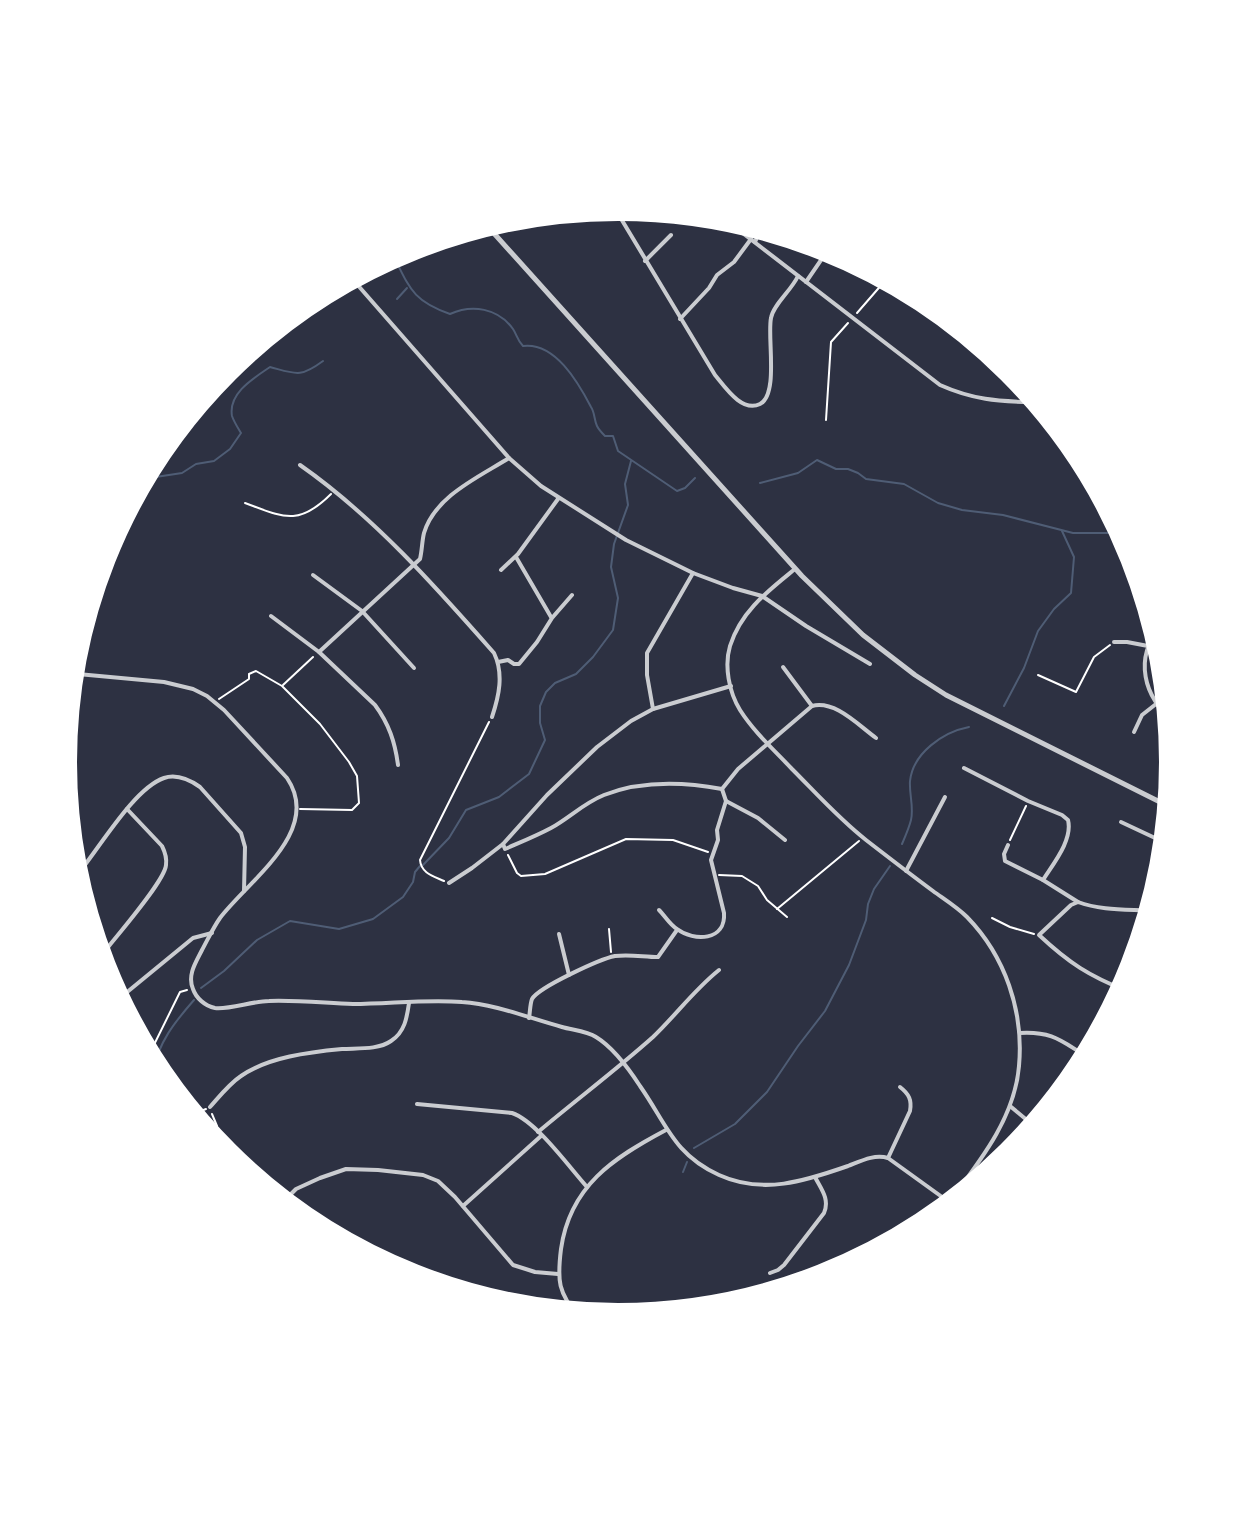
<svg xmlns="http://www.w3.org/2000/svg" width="1236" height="1523" viewBox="0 0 1236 1523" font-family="'Playfair Display',serif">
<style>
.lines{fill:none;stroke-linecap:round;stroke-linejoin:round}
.stream{stroke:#4f5d75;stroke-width:2}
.path{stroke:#fff;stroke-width:2}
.minor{stroke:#caccd0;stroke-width:4}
.tertiary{stroke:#caccd0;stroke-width:5}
.rim{fill:none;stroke:#fff;stroke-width:10}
</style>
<rect width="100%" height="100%" fill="#2d3142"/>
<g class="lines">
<g class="stream">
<path d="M388 252 393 255C410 289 413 301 450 314 472 304 498 308 513 329 517 335 517 340 523 346 555 342 578 382 591 407 595 413 594 420 597 426 599 430 602 433 605 436H613L618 451 677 491 685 488 695 478"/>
<path d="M397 299 407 288"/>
<path d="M136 480 182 473 196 464 214 461 230 449 241 433C238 428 234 422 232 416 228 393 254 378 270 367 296 374 300 378 323 361"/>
<path d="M760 483 798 473 817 460 836 469H848L858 473 866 479 904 484 938 503 962 510 1003 515 1073 533H1107L1125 528"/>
<path d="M1004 706 1024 668 1038 631 1054 609 1071 593 1074 557 1062 531"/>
<path d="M902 844C905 837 909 828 911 820 914 807 909 794 910 781 913 753 943 732 969 727"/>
<path d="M423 865 449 838 466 810 499 797 529 774 545 740 540 723V706L546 692 555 683 576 674 593 657 613 630 618 598 611 567 614 544 628 505 625 484 631 461"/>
<path d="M201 988 224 971 257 940 290 921 339 929 373 919 403 897 413 882 415 872 420 866"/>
<path d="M152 1072C160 1041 173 1024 194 1000"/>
<path d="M694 1148 735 1124 767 1092 798 1046 825 1011 849 965 866 920 868 904 874 889 890 866"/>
<path d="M683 1172 687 1162"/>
</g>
<g class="path">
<path d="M857 313 890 275"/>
<path d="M826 420 831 342 848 323"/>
<path d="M245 503C283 517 298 527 331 494"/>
<path d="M1038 675 1076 692 1094 657 1110 645"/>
<path d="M283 685 313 657"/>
<path d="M219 699 249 679V674L256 671 282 686 320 724 349 762 357 776 359 803 352 810 300 809"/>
<path d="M1010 840 1026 806"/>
<path d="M508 855 517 873 521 876 545 874 626 839 673 840 708 852"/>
<path d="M719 875 742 876 758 886 767 900 787 917"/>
<path d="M444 881C433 876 421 873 420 860L489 722"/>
<path d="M777 909 859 841"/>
<path d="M992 918 1010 927 1034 934"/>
<path d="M609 929 611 952"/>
<path d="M96 961 106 950"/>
<path d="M106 986 104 982 109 951"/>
<path d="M1130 986 1152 922"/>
<path d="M146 1061 180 992 187 990"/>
<path d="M188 1116 206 1109"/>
<path d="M207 1139V1136L217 1126 212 1114"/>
</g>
<g class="minor">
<path d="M611 202 715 375C725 387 742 413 760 404 779 394 767 337 771 318 773 305 791 291 798 276"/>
<path d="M714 211 940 385C978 402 1004 401 1044 403"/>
<path d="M687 217 693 209"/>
<path d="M755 242 760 231 766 224"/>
<path d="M645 261 671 235"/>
<path d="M348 274 509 458 541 486 626 540 693 573 733 588 762 596 806 626 870 664"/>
<path d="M806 282 832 244"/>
<path d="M680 319 709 288 717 275 734 262 751 239"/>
<path d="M300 465C373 516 435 586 494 653 504 674 499 696 492 717"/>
<path d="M516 557 551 617"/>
<path d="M795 569C768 591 741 611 730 646 724 666 729 692 740 710 754 732 774 750 792 769 816 793 839 819 866 840 888 857 910 874 933 891 944 899 957 907 967 917 1005 956 1024 1011 1019 1066 1014 1127 967 1176 934 1223"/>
<path d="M501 570 518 554 558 499"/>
<path d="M313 575 362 611 414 668"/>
<path d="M271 616 319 652 375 705C389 724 395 742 398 765"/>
<path d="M1160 627C1134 658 1143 697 1174 721"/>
<path d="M1114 642H1127L1148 646"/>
<path d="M319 652 420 559C422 551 422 541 424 533 435 496 479 477 509 458"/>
<path d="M498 662 508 660 514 664H519L537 642 552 618 572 595"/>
<path d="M783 667 812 706"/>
<path d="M67 673 164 682 193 689 207 696 224 710 287 778C323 831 249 880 220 918 213 928 208 939 202 950 196 962 187 975 193 989 196 998 205 1006 215 1008 228 1010 253 1001 269 1001 297 1000 325 1003 353 1004 389 1004 426 999 462 1002 495 1004 529 1018 562 1027 572 1030 587 1031 596 1037 614 1048 629 1069 640 1086 666 1123 674 1155 719 1175 763 1195 805 1181 848 1166 861 1161 874 1154 888 1158L949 1202"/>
<path d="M653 709 647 675V653L693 573"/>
<path d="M1134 732 1142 715 1156 704"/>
<path d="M964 768 1028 801 1062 815 1068 820C1073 840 1053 864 1043 880"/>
<path d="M722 789 738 769 812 706C835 700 858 725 876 738"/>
<path d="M726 801 758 818 785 840"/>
<path d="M1121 822 1170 845"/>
<path d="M503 844 505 849C521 842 536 836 551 828 569 818 584 803 604 795 640 781 684 782 722 789"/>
<path d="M1008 845 1004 854 1005 861 1043 880 1078 902"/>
<path d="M906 871 945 797"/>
<path d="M72 881C95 856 132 789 164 778 176 774 190 780 200 787L241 833 245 847 244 891"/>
<path d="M449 883 472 868 503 844 547 795 597 747 631 721 653 709 731 686"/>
<path d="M659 910C665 916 670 925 677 929 694 942 726 941 724 913L711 860 718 840 717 830 726 801 722 789"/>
<path d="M559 934 569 975"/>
<path d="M109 946C121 931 165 880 166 865 167 858 165 852 162 846L127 809"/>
<path d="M1127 991C1089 976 1069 963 1039 935L1071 905 1078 902C1102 911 1130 909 1155 911"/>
<path d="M115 1002 193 938 212 933"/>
<path d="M529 1018C530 1013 530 1004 532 999 539 987 600 959 615 956 630 954 644 957 658 957L677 930"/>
<path d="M1020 1033C1055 1031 1063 1043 1091 1059"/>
<path d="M1077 1053 1084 1072"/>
<path d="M417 1104 512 1113C536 1121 569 1167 587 1187"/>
<path d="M1010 1106 1028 1121 1034 1133"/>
<path d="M210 1107C219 1097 229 1084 241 1076 268 1057 310 1052 342 1049 358 1048 378 1050 391 1041 405 1032 407 1017 409 1003"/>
<path d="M538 1132C576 1100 616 1070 653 1037 676 1015 694 990 719 970"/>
<path d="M888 1158 910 1111C912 1100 909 1094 900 1087"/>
<path d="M284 1202 294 1199C310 1208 319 1222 333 1234 343 1242 354 1247 363 1257"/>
<path d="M280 1205 296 1189 320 1178 346 1169 378 1170 423 1175 438 1181 455 1197 513 1265 535 1272 558 1274"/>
<path d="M463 1206 541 1136"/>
<path d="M770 1273 778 1270 784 1265 824 1213C830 1199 821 1189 815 1177"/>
<path d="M579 1318C558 1292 557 1281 561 1249 570 1186 613 1158 666 1130"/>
</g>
<g class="tertiary">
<path d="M482 220 802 576 863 635 915 675 946 695 1162 803 1174 805"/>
<path d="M1163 804 1173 815"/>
</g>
</g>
<path d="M0 0H1236V1523H0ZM72 762a546 546 0 1 1 1092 0a546 546 0 1 1-1092 0Z" fill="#fff" fill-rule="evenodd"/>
<path class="rim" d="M72 762a546 546 0 1 1 1092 0a546 546 0 1 1-1092 0Z"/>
</svg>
